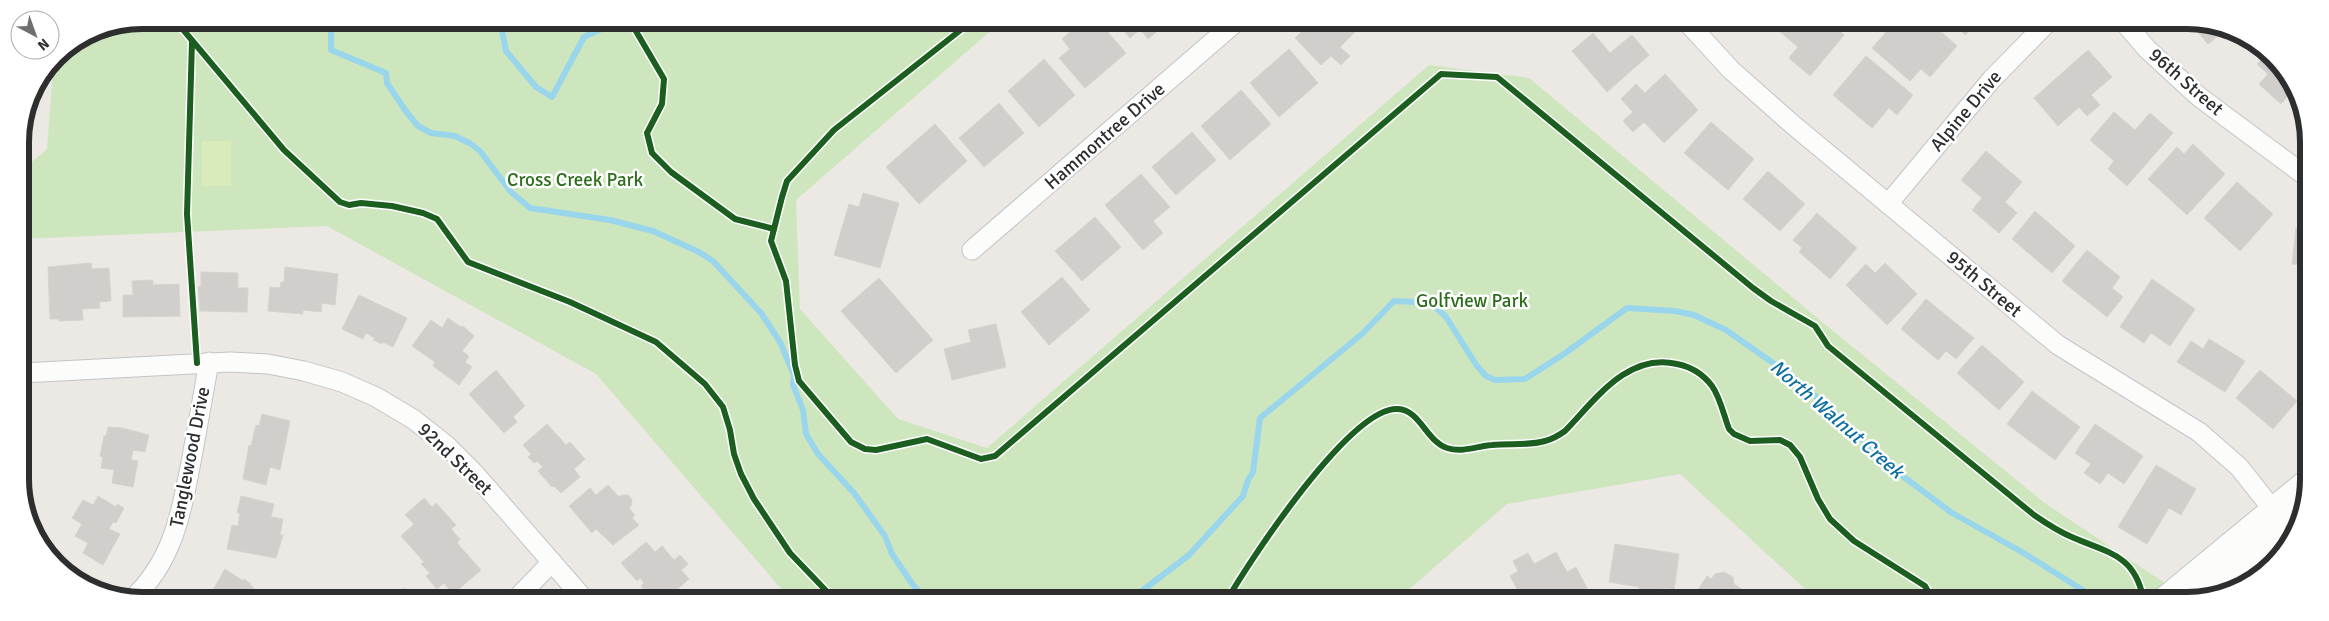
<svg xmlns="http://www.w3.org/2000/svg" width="2329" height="621" viewBox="0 0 2329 621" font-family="Signika,sans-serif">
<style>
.green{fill:#cee6be}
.pitch{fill:#d9eabb}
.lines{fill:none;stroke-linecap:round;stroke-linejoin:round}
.stream{stroke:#99d6ec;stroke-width:6}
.building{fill:#d1cecb;stroke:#d7d4d0}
.minor-casing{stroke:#c5c4c5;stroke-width:21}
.secondary-casing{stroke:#c5c4c5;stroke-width:30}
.minor{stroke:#fcfcfb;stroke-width:19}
.secondary{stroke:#fcfcfb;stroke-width:28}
.cycleway-casing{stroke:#fff;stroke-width:9}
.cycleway{stroke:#1b5e20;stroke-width:6}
.labels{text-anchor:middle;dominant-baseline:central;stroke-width:5;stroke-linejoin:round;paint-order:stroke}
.street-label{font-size:19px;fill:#2e2e2e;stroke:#fff}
.park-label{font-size:19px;fill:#2c6e1b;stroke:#fff}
.water-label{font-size:20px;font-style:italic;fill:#0d6fa3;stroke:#fff}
.rim{fill:none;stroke:#2e2e2e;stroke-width:6}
</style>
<rect width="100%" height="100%" fill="#ece8e4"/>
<path class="green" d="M141 20 1002 21 796 200 800 309 898 419 987 448 1429 65 1529 78 1816 317 2046 504 2177 591 2165 601 1817 600 1680 474 1507 504 1397 600 790 599 596 374 327 226 21 239 20 172 47 149 54 58 95 29Z"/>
<rect class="pitch" x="202" y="141" width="29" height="45"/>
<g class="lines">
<g class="stream">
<path d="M331 20V50L386 73 387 83 405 110 418 126 431 133 455 136 471 144 480 151 511 192 530 208 610 220 653 231 699 252 713 261 761 313 780 342 794 375 793 385 803 410 806 434 818 454 854 493 885 536 892 554 913 585 927 599"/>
<path d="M500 20 506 51 536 87 552 97 584 37 619 21"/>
<path d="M1130 600 1189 555 1243 496 1248 480 1253 472 1260 418 1362 334 1394 301 1415 302 1434 306 1446 317 1477 366 1486 376 1495 380 1525 379 1564 354 1627 308 1675 311 1694 315 1726 330 1786 372 1831 409 1892 468 1952 513 2022 552 2100 601"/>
</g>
</g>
<g class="building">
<path d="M1115 21H1169L1148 39 1140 29 1130 38Z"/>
<path d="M1312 21H1354L1360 27 1340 47 1350 56 1341 65 1331 56 1321 65 1295 38Z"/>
<path d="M1784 22H1829L1844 35 1810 76 1789 58 1798 47 1778 30Z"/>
<path d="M1895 22H1913L1919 27 1923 22H1930L1957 46 1930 77 1921 69 1910 81 1872 48Z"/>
<path d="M1953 22H1979L1965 35Z"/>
<path d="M2189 22H2212L2225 30 2208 44Z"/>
<path d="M1080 23 1089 33 1100 23 1126 53 1085 88 1059 58 1070 49 1062 39Z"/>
<path d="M1593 33 1610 53 1632 35 1649 55 1607 92 1572 51Z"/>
<path d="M1289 49 1318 83 1279 117 1250 83Z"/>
<path d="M2088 50 2112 77 2091 95 2100 105 2087 116 2079 107 2058 126 2034 98Z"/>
<path d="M2268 53 2274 56 2292 91 2281 104 2259 84 2268 74 2257 64Z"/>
<path d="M1866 56 1913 95 1897 115 1889 108 1872 128 1833 95Z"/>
<path d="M1044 59 1075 95 1039 127 1008 91Z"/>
<path d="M1665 74 1698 110 1664 143 1644 122 1633 132 1623 121 1633 112 1621 99 1636 84 1645 93Z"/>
<path d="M1241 90 1271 124 1230 160 1201 126Z"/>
<path d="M999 103 1024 133 984 167 959 138Z"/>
<path d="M2114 112 2135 130 2150 113 2173 133 2127 186 2108 169 2114 161 2090 140Z"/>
<path d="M1711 122 1754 159 1728 190 1684 153Z"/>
<path d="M935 124 967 161 919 204 886 167Z"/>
<path d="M1192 132 1216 160 1176 195 1152 167Z"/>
<path d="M2193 144 2225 174 2187 215 2148 179 2177 147 2184 154Z"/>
<path d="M1986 151 2022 182 2005 202 2017 213 1999 233 1972 210 1982 198 1961 180Z"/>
<path d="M1768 171 1805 204 1780 231 1743 199Z"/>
<path d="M1141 174 1170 207 1153 221 1163 233 1143 250 1105 205Z"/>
<path d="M2237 182 2273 214 2240 251 2204 218Z"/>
<path d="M863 193 899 203 880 268 834 255 849 204 859 207Z"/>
<path d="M2035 211 2075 246 2052 273 2012 239Z"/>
<path d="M1817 213 1857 248 1830 279 1799 252 1802 248 1793 240Z"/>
<path d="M1095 217 1121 247 1082 281 1055 251Z"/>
<path d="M2296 228 2307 229V265L2292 264Z"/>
<path d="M2087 250 2120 277 2112 288 2123 297 2107 317 2062 281Z"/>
<path d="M91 263 92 269 109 268 111 301 99 302 100 308 82 309 83 320 59 321V319H50L48 267Z"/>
<path d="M1885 263 1917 294 1887 325 1846 285 1866 264 1875 273Z"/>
<path d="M285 267 338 274 335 305 322 303 321 312 303 310V314L268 311 270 287 280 288 281 282H284Z"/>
<path d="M201 272 238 273V288H248L247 312 200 311 198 287 201 286Z"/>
<path d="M1062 277 1090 310 1049 345 1021 312Z"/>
<path d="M879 278 933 340 896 373 841 311Z"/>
<path d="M2152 279 2195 309 2170 346 2151 333 2144 343 2120 327Z"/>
<path d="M153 280V285L179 284 180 316 123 317V295H133L132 281Z"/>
<path d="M21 295 26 323 21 324Z"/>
<path d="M359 295 407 318 393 347 383 342 382 344 373 340 375 338 366 333 363 339 342 329Z"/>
<path d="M1926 299 1974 338 1956 359 1946 351 1938 360 1901 329Z"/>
<path d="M448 318 461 327 463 326 474 336 462 351 469 356 465 362 472 367 459 385 433 366 435 362 412 346 431 320 442 328Z"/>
<path d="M996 324 1006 367 952 380 944 349 971 342 968 330Z"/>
<path d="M2209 339 2245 361 2225 392 2177 362 2191 341 2203 349Z"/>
<path d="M1982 345 2024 382 1999 410 1957 373Z"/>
<path d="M496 370 525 406 513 417 517 422 504 433 469 394Z"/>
<path d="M2260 370 2297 401 2273 429 2236 398Z"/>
<path d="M2032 391 2080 427 2055 460 2007 424Z"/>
<path d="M262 414 290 421 280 470 270 467 266 485 243 479 249 445 251 446 256 425 259 426Z"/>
<path d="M547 424 566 445 570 442 585 459 574 469 580 477 561 493 554 486 552 487 538 471 543 467 537 461 534 463 528 457 531 454 523 445Z"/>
<path d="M2095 424 2143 456 2124 484 2108 473 2100 484 2084 473 2091 464 2075 453Z"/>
<path d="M108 427 122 428 149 435 145 452 133 450 131 460 138 461 133 487 112 483 114 470 101 468 103 457 100 456 104 436H106Z"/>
<path d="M22 428H24L31 456 22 458Z"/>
<path d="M2156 465 2196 489 2181 515 2169 508 2147 544 2118 527Z"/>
<path d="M608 485 619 497 622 495H628L632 500 631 506 629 508 635 515 632 518 639 525 613 545 596 529 592 533 569 506 590 488 596 495Z"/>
<path d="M98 496 116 507 117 504 124 508 116 523 113 522 109 529 120 534 103 565 83 553 88 543 75 536 82 524 72 518 83 500 93 505Z"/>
<path d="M241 496 274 504 271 517 283 519 280 535H283L276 558 227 549 232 525 238 526 240 513H237Z"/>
<path d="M424 498 432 507 436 503 456 525 451 529 460 539 457 543 481 570 453 594 444 583 437 589 426 576 430 573 421 564 424 562 401 536 414 524 405 515Z"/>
<path d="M646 542 655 552 662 546 674 560 680 555 688 564 681 570 689 579 666 599H652L641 586 644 583 640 578 637 581 621 563Z"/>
<path d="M1615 544 1679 554 1674 590 1664 588 1663 594 1639 590V587L1609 582Z"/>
<path d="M1556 552 1567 572 1576 567 1587 588 1570 600H1553L1552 597 1542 600 1540 596 1532 600H1523L1510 576 1518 571 1513 561 1528 553 1534 564Z"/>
<path d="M225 569 243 581 244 579 251 584 250 585 254 588 250 595 256 599H201L207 589 212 592Z"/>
<path d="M1724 572 1733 577 1734 584 1746 592 1743 598 1746 600H1691L1707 576 1711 579 1715 574Z"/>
<path d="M404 588 415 597 416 596 419 599H394Z"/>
</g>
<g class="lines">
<defs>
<g id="minor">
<path d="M1687 22 1731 70 1792 124 2058 345 2199 432 2239 467 2281 520"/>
<path d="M2124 22 2147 49 2198 96 2307 177"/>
<path d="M1888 204 1992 79 2048 22"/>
<path d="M972 250 1237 21"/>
<path d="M22 373 230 362 268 364 304 371 342 382 376 397 413 419 446 445 475 474 584 599"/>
<path d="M132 599C174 561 182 509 192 457 198 425 203 394 209 362"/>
<path d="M516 599 552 562"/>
</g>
<g id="secondary">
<path d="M2209 598 2299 523"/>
<path d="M2165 601 2307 484"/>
</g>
</defs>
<use href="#minor" class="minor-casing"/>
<use href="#secondary" class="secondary-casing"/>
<use href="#minor" class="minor"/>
<use href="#secondary" class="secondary"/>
<defs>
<g id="cycleway">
<path d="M175 20 284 150 340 202 349 205 361 203 392 206 423 213 437 219 468 262 570 302 656 342 705 384 723 407 730 430 734 454 741 474 754 499 790 553 834 599"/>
<path d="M630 21 664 79 662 104 647 133 652 153 671 172 735 219 774 229"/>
<path d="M972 21 834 130 787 181 782 197 771 241 786 281 795 365 799 381 851 442 865 449 876 450 927 439 981 459 995 456 1441 74 1497 77 1753 288 1771 301 1815 326 1828 346 2034 515C2047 524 2059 532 2074 538 2109 553 2134 555 2143 597"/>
<path d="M192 41 187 214 197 363"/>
<path d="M1227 600C1250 560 1351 406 1398 409 1420 410 1427 442 1447 448 1462 453 1477 446 1492 445 1509 443 1528 446 1545 441 1553 439 1558 436 1565 431 1595 400 1628 352 1677 364 1692 367 1703 374 1712 386 1720 397 1724 416 1729 429L1734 434 1750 441 1780 440 1790 445 1800 457 1818 499 1830 519 1854 541 1925 586 1933 600"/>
</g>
</defs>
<use href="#cycleway" class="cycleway-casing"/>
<use href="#cycleway" class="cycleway"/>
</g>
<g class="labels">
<g class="street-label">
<text transform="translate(2186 82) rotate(41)">96th Street</text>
<text transform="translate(1966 111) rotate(-50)">Alpine Drive</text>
<text transform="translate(1105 136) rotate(-41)">Hammontree Drive</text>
<text transform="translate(1984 284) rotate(40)">95th Street</text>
<text transform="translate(190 457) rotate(-79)">Tanglewood Drive</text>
<text transform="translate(455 459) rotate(44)">92nd Street</text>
</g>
<g class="park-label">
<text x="575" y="180">Cross Creek Park</text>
<text x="1472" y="301">Golfview Park</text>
</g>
<g class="water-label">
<text transform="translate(1837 419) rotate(41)">North Walnut Creek</text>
</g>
</g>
<path d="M0 0H2329V621H0ZM142 29H2187A113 113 0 0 1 2300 142V479A113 113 0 0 1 2187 592H142A113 113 0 0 1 29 479V142A113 113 0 0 1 142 29Z" fill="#fff" fill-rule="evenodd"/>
<path class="rim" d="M142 29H2187A113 113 0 0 1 2300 142V479A113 113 0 0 1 2187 592H142A113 113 0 0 1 29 479V142A113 113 0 0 1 142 29Z"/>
<g transform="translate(35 35) rotate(139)"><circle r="24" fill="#ffffff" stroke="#ababab"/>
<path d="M0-4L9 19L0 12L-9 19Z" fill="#706f6e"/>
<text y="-8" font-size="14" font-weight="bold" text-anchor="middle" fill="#2e2e2e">N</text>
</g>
</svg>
